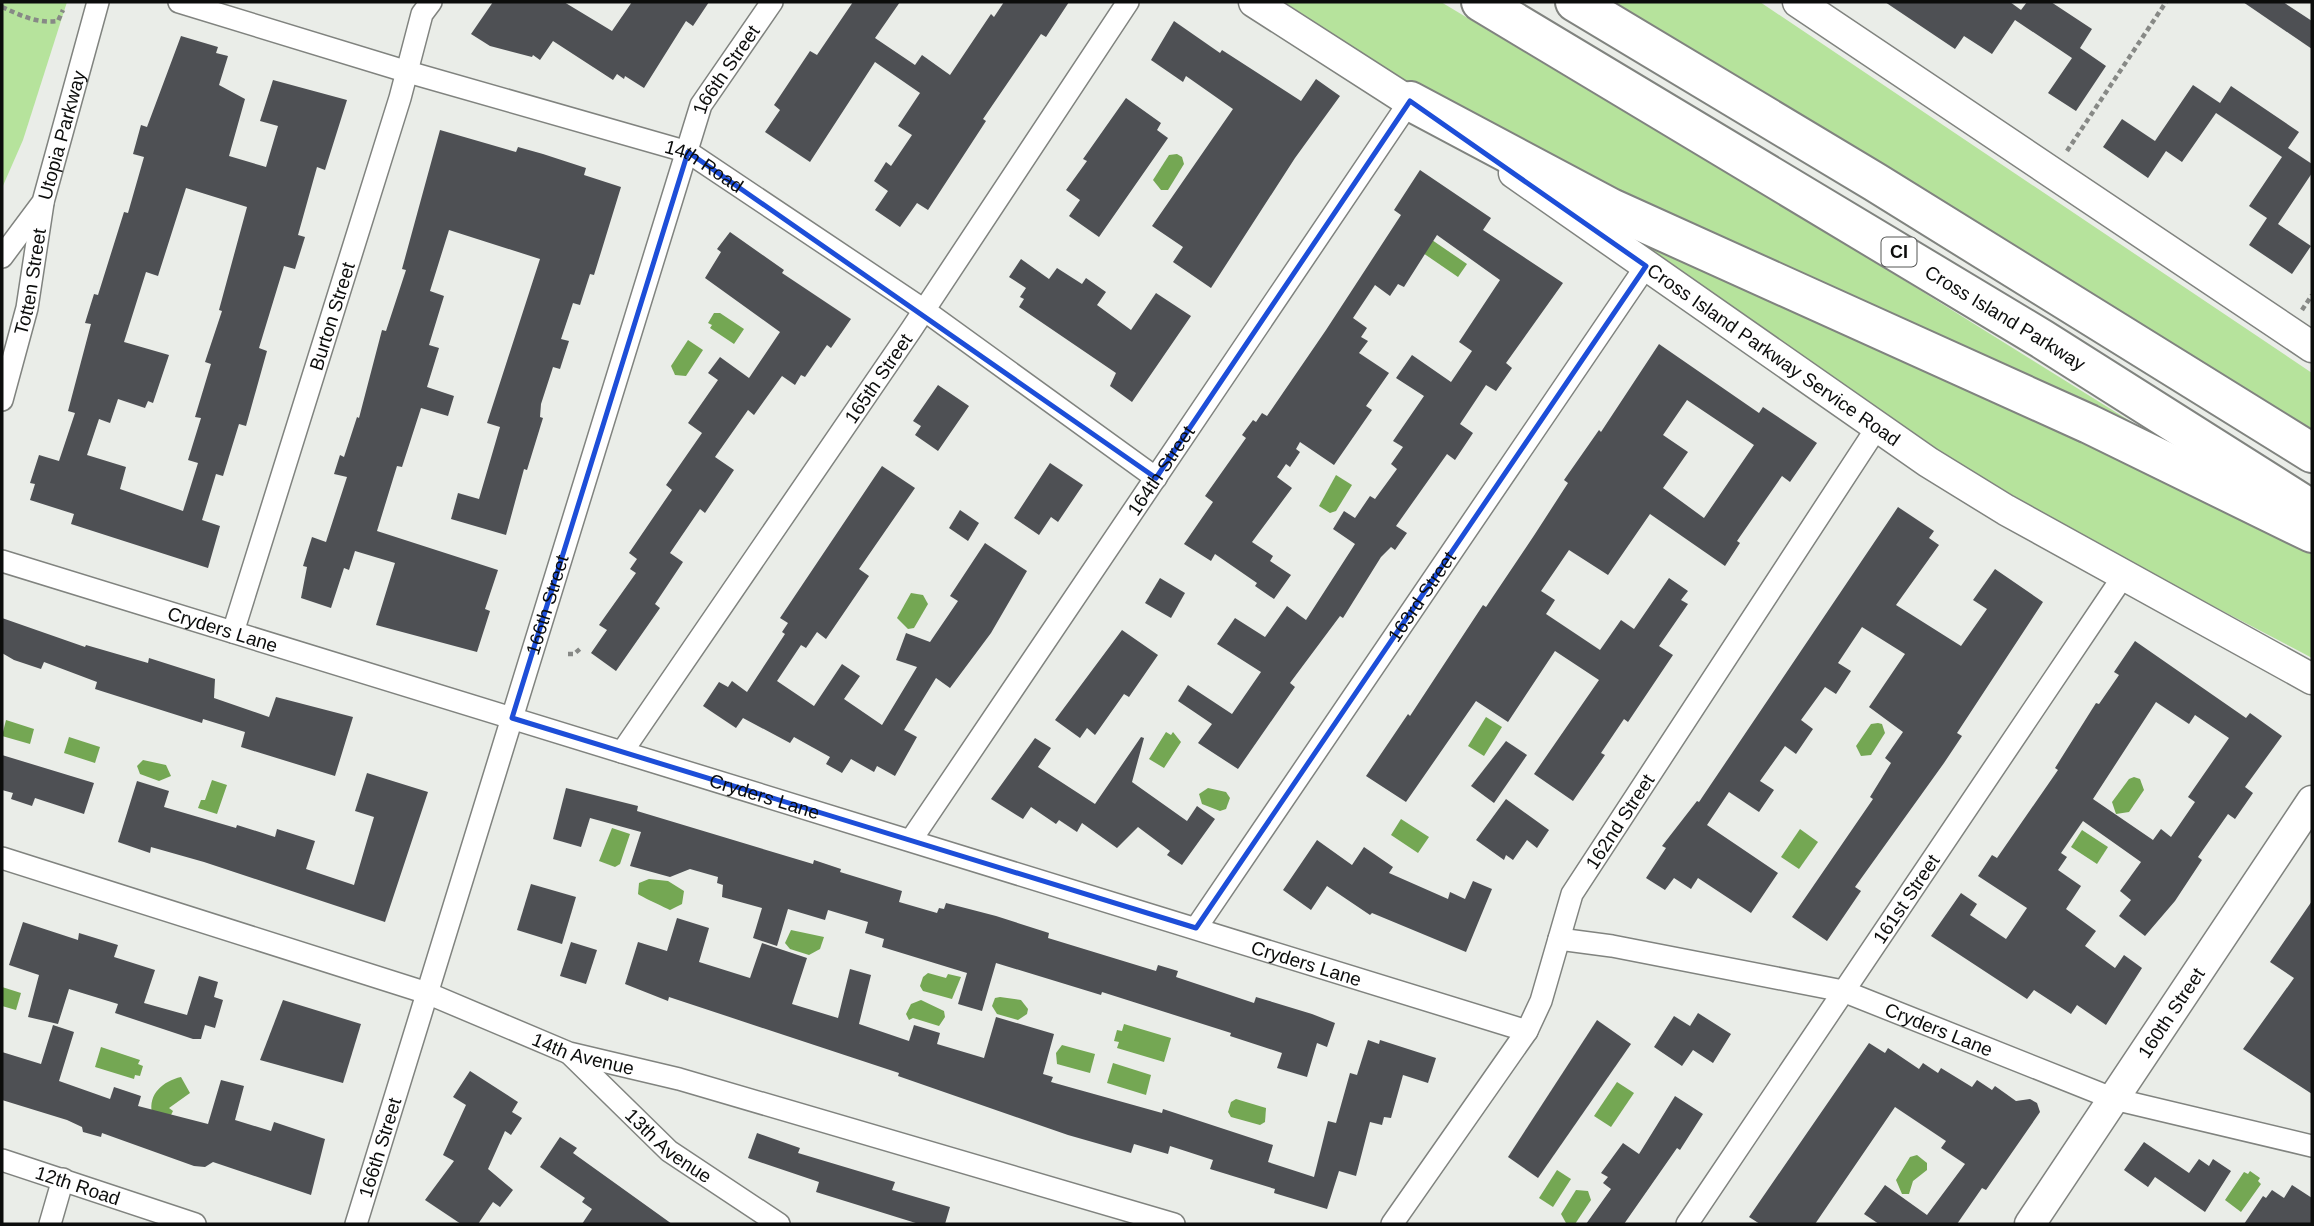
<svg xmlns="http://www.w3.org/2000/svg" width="2314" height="1226" viewBox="0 0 2314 1226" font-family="Arial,sans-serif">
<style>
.green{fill:#b6e39c}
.water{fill:#74a753}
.building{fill:#4e5054;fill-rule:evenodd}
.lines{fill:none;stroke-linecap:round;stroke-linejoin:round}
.street-casing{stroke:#80837f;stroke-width:24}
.secondary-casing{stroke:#80837f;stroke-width:33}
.highway-casing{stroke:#80837f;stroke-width:42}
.path{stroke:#878986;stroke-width:4.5;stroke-dasharray:5 3.5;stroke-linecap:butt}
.street{stroke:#fff;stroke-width:21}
.secondary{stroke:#fff;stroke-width:30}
.highway{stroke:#fff;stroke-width:38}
.marked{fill:none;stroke:#1d4ed8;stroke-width:5;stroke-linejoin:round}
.labels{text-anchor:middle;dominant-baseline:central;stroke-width:7;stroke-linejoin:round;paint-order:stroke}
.shield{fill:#fff;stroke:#555655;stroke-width:2}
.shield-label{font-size:18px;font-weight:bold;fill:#0c0d0c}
.street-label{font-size:19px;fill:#0c0d0c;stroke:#fff}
</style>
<rect width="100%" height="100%" fill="#eaede8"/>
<g class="green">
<path d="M2 2H67L23 140 2 188Z"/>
<path d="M1284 2H1441L1862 254 2162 441 1476 128Z"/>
<path d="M1607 2H1760L2312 373V429L1900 174Z"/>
<path d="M1620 229 2312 547V658C2197 597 2079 538 1969 469 1849 395 1735 310 1620 229Z"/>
</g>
<g class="water">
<path d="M1177 154 1182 157 1184 164 1168 190H1161L1153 180 1169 155Z"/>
<path d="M1432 240 1467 264 1458 277 1423 253Z"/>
<path d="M714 313H720L744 329 734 344 710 328 712 325 708 323Z"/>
<path d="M688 340 703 350 686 376 675 375 671 366Z"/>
<path d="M1336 475 1352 485 1336 511 1330 513 1319 506Z"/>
<path d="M911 593 923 595 928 604 914 628 908 629 897 618Z"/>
<path d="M1486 717 1502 727 1484 756 1468 746Z"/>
<path d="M6 720 34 729 30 744 2 736Z"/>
<path d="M1878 723 1882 724 1885 733 1871 755 1861 756 1856 746 1871 724Z"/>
<path d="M1166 732 1171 735 1173 732 1181 742 1164 768 1149 759Z"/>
<path d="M69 737 100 747 95 763 64 753Z"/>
<path d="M143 760 166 765 171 776 159 781 140 774 137 766Z"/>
<path d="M2134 777 2140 779 2144 790 2129 812 2116 814 2112 802 2129 779Z"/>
<path d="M212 780 227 785 217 814 198 808 201 800H205Z"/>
<path d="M1208 788 1226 792 1230 798 1226 809 1220 811 1202 804 1199 794Z"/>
<path d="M1401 819 1429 837 1418 853 1391 835Z"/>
<path d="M612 828 630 834 620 864 615 867 599 861Z"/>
<path d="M1800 829 1818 842 1799 869 1781 857Z"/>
<path d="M2082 830 2108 847 2097 864 2071 847Z"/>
<path d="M649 879 668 881 684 891 682 904 670 910C666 908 640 896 638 894L639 883Z"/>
<path d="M791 930 824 937 820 949 809 955 790 949 785 943Z"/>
<path d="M928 973 946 978 948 974 961 977 952 999 923 991 920 986 923 977Z"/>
<path d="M2 987 21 993 16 1010 2 1006Z"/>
<path d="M1000 997 1021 1000 1028 1009 1027 1014 1018 1020 997 1014 992 1006 995 998Z"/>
<path d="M921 1000 944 1011 945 1017 939 1026 913 1018 909 1020 906 1014 911 1004Z"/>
<path d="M1124 1024 1171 1038 1164 1062 1117 1048 1119 1042 1114 1041 1117 1030 1122 1031Z"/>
<path d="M1062 1045 1095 1054 1090 1073 1057 1064 1056 1053Z"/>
<path d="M101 1047 140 1060 138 1064 143 1066 140 1076 135 1075 134 1079 95 1067Z"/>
<path d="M1113 1063 1151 1075 1146 1095 1107 1083Z"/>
<path d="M181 1077 190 1093 169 1108 173 1111 169 1119 152 1113C148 1094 163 1081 181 1077Z"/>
<path d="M1617 1082 1634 1093 1611 1127 1594 1116Z"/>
<path d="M1236 1099 1266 1108 1265 1122 1260 1125 1231 1117 1228 1112 1231 1102Z"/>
<path d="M1917 1155 1927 1163V1170L1913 1181 1909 1194H1902L1896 1180 1910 1157Z"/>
<path d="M1557 1170 1571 1179 1553 1207 1539 1198Z"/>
<path d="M2250 1171 2260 1178 2258 1181 2261 1184 2241 1212 2225 1200 2244 1172 2248 1174Z"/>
<path d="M1576 1190 1588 1191 1591 1200 1575 1224 1566 1223 1561 1214Z"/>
</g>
<g class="building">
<path d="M493 2H564L612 31 632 2H709L693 26 686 21 644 88 625 76 624 79 617 74 613 80 553 41 540 60 533 55 532 57 490 46 471 34Z"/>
<path d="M853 2H900L875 38 915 65 922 55 950 75 991 14 994 17 1004 2H1069L1046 37 1041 34 983 119 986 121 928 210 917 203 900 227 875 210 888 191 874 181 886 162 891 166 912 135 898 126 920 93 875 62 810 162 765 132 780 110 774 105 810 51 817 55Z"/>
<path d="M1885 2H2010L2021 10 2027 2H2051L2092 29 2080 48 2106 66 2076 111 2048 93 2072 58 2015 20 1992 54 1964 36 1955 49Z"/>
<path d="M2243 2H2283L2312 21V49Z"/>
<path d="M1174 21 1220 53 1222 50 1301 101 1316 79 1340 96 1295 158 1211 288 1173 262 1183 247 1152 226 1233 109 1186 76 1183 82 1151 60Z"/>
<path d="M181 36 218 47 216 53 228 56 219 85 245 99 229 156 266 167 278 126 260 121 273 80 347 100 325 170 317 167 298 235 305 237 295 269 284 266 259 348 267 351 246 426 239 424 223 476 216 474 202 520 220 526 208 568 71 524 74 514 30 500 35 484 30 483 39 455 59 461 75 413 68 411 91 324 85 323 94 294 98 295 124 212 128 213 144 157 133 154 141 125 147 127ZM186 188 247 207 219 310 222 311 205 362 211 364 195 417 201 418 188 460 198 463 183 511 120 489 126 467 87 455 99 419 110 423 118 399 145 408 148 401 153 403 169 355 124 342 146 272 158 276Z"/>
<path d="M2193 85 2220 103 2231 86 2299 132 2288 148 2312 164V173L2278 224 2311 246 2292 274 2249 245 2267 218 2249 206 2282 157 2216 113 2182 162 2166 151 2148 178 2103 147 2122 119 2155 141Z"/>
<path d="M1126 98 1161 123 1157 130 1168 138 1099 237 1069 216 1080 200 1066 190 1087 161 1083 159Z"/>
<path d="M440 130 516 152 518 147 543 154 586 168 584 175 621 187 594 275 590 274 580 305 573 303 561 339 569 341 560 369 553 367 541 404 540 417 543 418 527 470 524 469 506 535 451 519 458 493 479 499 500 427 487 423 540 259 449 230 430 291 444 296 429 345 439 348 427 387 454 396 448 416 421 408 402 467 397 466 377 531 498 570 485 609 490 611 477 652 376 625 395 563 355 551 349 570 344 568 331 608 301 598 307 567 303 566 312 537 326 542 347 477 334 474 340 455 344 457 357 417 359 418 382 330 386 331 406 270 402 269Z"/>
<path d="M1420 170 1491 218 1483 230 1563 283 1506 363 1512 368 1496 391 1486 385 1460 424 1473 433 1455 460 1447 454 1396 526 1407 533 1395 550 1391 547 1381 557 1343 618 1340 616 1290 683 1295 687 1238 769 1198 743 1212 724 1178 701 1188 685 1232 714 1261 672 1217 644 1235 618 1265 637 1287 606 1306 620 1355 544 1333 529 1344 511 1355 518 1370 496 1375 499 1397 469 1391 464 1403 447 1393 441 1424 396 1396 378 1412 355 1451 382 1472 351 1459 342 1500 280 1437 235 1404 287 1398 284 1390 296 1375 285 1353 318 1367 328 1361 337 1368 341 1359 353 1389 373 1366 406 1372 410 1334 465 1300 442 1296 449 1300 452 1290 467 1286 464 1277 477 1292 488 1252 542 1273 556 1270 561 1291 575 1274 599 1255 586 1257 583 1215 554 1211 561 1184 544 1213 502 1205 496 1246 438 1242 435 1253 420 1256 422 1262 413 1267 416 1326 330 1401 215 1394 210Z"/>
<path d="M730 232 784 270 782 273 851 319 831 348 827 345 805 377 801 375 795 385 782 376 754 415 748 410 715 457 734 470 705 513 700 509 670 553 683 562 655 604 660 608 616 671 591 653 607 630 599 625 636 573 630 569 637 559 629 553 672 490 666 485 702 433 688 423 718 380 708 373 720 357 749 378 780 332 705 278 721 252 717 249Z"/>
<path d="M1021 259 1049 279 1057 268 1082 284 1086 278 1106 292 1097 305 1131 330 1156 293 1191 316 1132 402 1110 386 1116 373 1019 307 1024 299 1020 297 1026 288 1009 277Z"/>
<path d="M1659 344 1759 413 1763 407 1817 443 1790 482 1782 476 1737 541 1740 543 1725 566 1650 514 1608 575 1569 550 1541 591 1555 600 1546 614 1600 650 1621 620 1634 629 1669 578 1688 591 1681 600 1688 604 1659 646 1673 655 1628 722 1624 719 1601 753 1605 755 1573 801 1534 774 1599 680 1555 651 1508 722 1476 701 1406 802 1366 776 1408 714 1410 716 1483 605 1486 607 1535 534 1568 483 1564 480 1599 430 1601 432ZM1687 400 1754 445 1704 518 1663 488 1688 452 1663 435Z"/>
<path d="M938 385 969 406 938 451 915 435 921 426 913 421Z"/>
<path d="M1050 463 1083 485 1058 522 1051 517 1039 535 1014 518Z"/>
<path d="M882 466 915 488 859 569 869 576 826 639 817 632 806 648 801 645 777 681 814 706 842 664 860 676 844 699 882 725 917 667 896 660 906 633 930 642 958 601 950 596 985 543 1027 571 991 633 950 688 936 678 904 730 917 737 895 776 877 766 874 772 851 759 842 773 826 764 830 757 794 737 790 743 743 718 736 728 703 706 719 682 728 687 732 681 747 692 785 634 782 632 788 623 780 618Z"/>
<path d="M1898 507 1934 531 1929 538 1939 545 1896 605 1961 646 1987 609 1973 600 1995 569 2043 602 1957 733 1962 736 1944 763 1855 887 1861 891 1827 941 1792 917 1873 799 1870 797 1891 763 1885 758 1903 732 1869 707 1905 654 1862 627 1838 663 1851 671 1836 694 1825 687 1801 720 1813 729 1796 754 1785 746 1760 781 1774 790 1759 812 1729 792 1707 825 1778 873 1751 913 1698 878 1691 889 1674 878 1665 890 1646 878 1666 848 1662 846 1697 801 1699 802Z"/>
<path d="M960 510 979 523 968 541 949 528Z"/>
<path d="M1160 578 1185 593 1171 618 1145 603Z"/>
<path d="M2 618 85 647 86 645 148 663 149 658 215 679 214 698 269 717 276 697 353 717 335 776 241 747 245 732 203 719 202 723 95 689 97 682 44 662 41 669 14 660 2 653Z"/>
<path d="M1122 630 1158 655 1129 697 1124 694 1095 735 1087 728 1080 738 1055 720Z"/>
<path d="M2135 641 2246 718 2250 713 2282 736 2245 787 2253 793 2235 819 2228 814 2198 857 2202 860 2175 901 2145 936 2119 916 2131 900 2120 891 2141 862 2083 821 2061 853 2067 857 2058 870 2081 886 2066 909 2096 931 2085 946 2115 968 2124 955 2142 968 2106 1025 2077 1005 2071 1014 2034 990 2027 999 1931 936 1961 893 1977 904 1970 915 2006 939 2027 908 1978 876 1992 855 1997 858 2058 770 2055 768 2096 703 2099 704 2119 675 2114 672ZM2156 702 2189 724 2195 715 2229 738 2188 797 2195 802 2171 837 2161 829 2153 840 2093 799Z"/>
<path d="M1141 737 1144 738 1132 782 1187 821 1197 806 1215 819 1182 865 1167 855 1170 851 1138 827 1117 848 1082 823 1077 832 1059 820 1056 824 1031 807 1023 819 991 799 1035 738 1051 748 1038 767 1095 804Z"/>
<path d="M1506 741 1527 755 1494 803 1471 786Z"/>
<path d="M2 755 94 783 84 814 35 798 32 806 11 799 13 793 2 790Z"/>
<path d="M367 773 428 792 385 922 204 862 151 847 150 853 118 842 137 781 169 791 164 807 236 828 237 825 275 837 277 829 315 841 306 869 354 885 374 817 355 811Z"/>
<path d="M566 788 638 806 637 811 813 864 814 860 841 869 840 872 902 891 899 902 937 913 939 908 944 909 946 903 996 916 1049 933 1048 938 1156 971 1158 965 1178 971 1176 977 1254 1003 1256 997 1312 1014 1335 1023 1327 1047 1317 1043 1307 1077 1277 1068 1282 1053 1230 1036 1231 1033 1102 992 1101 995 996 963 982 1011 958 1004 967 973 882 947 884 939 865 933 868 922 828 910 825 920 788 909 777 946 753 938 762 908 722 897 723 885 717 883 718 877 690 869 670 877 630 866 641 832 590 818 581 847 553 839Z"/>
<path d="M1506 799 1549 830 1537 848 1527 840 1513 860 1506 855 1504 860 1476 840Z"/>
<path d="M1317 840 1352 865 1364 847 1393 867 1389 873 1448 899 1450 892 1465 899 1473 881 1492 889 1466 952 1372 913 1370 915 1327 886 1311 910 1283 890Z"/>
<path d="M531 884 576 897 562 944 517 930Z"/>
<path d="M2312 901V1094L2243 1049 2294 978 2270 962Z"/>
<path d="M677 918 709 928 699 962 750 978 762 943 807 958 792 1004 838 1018 850 969 871 975 859 1024 909 1041 914 1025 940 1033 937 1044 984 1058 996 1017 1054 1034 1043 1074 1053 1077 1051 1082 1162 1113 1163 1109 1273 1145 1268 1162 1314 1177 1328 1121 1336 1123 1350 1073 1357 1075 1368 1040 1379 1044 1380 1040 1436 1058 1428 1083 1403 1075 1391 1118 1384 1117 1382 1125 1370 1122 1356 1176 1339 1171 1327 1209 1274 1193 1275 1189 1210 1169 1213 1160 1170 1146 1168 1154 1134 1144 1131 1153 1068 1135 898 1076 899 1073 669 997 668 1001 625 984 638 942 667 951Z"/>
<path d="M23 922 78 940 79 933 118 945 114 957 155 970 144 1003 187 1015 199 976 218 982 214 997 223 1000 215 1028 205 1025 201 1039H193L115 1013 118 1004 69 989 58 1024 28 1017 39 975 9 965Z"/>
<path d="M571 942 597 950 586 984 560 976Z"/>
<path d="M283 1000 361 1024 343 1083 260 1060Z"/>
<path d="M1698 1013 1731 1034 1713 1063 1693 1050 1682 1066 1654 1047 1674 1016 1690 1026Z"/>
<path d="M1597 1020 1631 1044 1538 1178 1508 1157Z"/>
<path d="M53 1025 74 1032 59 1081 110 1099 114 1087 141 1096 138 1106 208 1124 221 1080 244 1086 235 1120 271 1131 274 1122 325 1139 311 1195 213 1162 205 1167 194 1166 102 1133 101 1137 83 1132 82 1127 67 1120 2 1100V1052L41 1064Z"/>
<path d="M1869 1043 1885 1053 1888 1048 1919 1069 1923 1063 1938 1073 1941 1068 1972 1087 1977 1080 1992 1090 1995 1086 2016 1101 2030 1099 2037 1103 2040 1112 1986 1190 1982 1188 1957 1224H1879L1864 1214 1885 1185 1927 1215 1965 1164 1941 1148 1946 1141 1895 1107 1815 1224H1760L1749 1217Z"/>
<path d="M470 1071 518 1102 512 1112 522 1118 511 1135 505 1131 488 1169 513 1190 500 1207 493 1202 478 1224H461L425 1200 454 1161 443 1155 466 1105 453 1097Z"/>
<path d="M1675 1096 1703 1114 1680 1150 1677 1148 1624 1224H1586L1611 1189 1603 1183 1608 1177 1601 1173 1623 1143 1639 1154Z"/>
<path d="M757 1133 800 1148 798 1153 895 1182 892 1190 950 1207 945 1224H919L816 1192 819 1182 748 1158Z"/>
<path d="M560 1137 577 1148 573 1153 672 1224H582L592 1209 582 1202 585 1198 540 1167Z"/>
<path d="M2144 1142 2189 1173 2199 1159 2209 1166 2213 1159 2231 1171 2205 1212 2155 1177 2148 1187 2124 1170Z"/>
<path d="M2292 1185 2312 1198V1224H2244L2263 1196 2266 1198 2272 1190 2284 1198Z"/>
</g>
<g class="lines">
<defs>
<g id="street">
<path id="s1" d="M179 2 408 72 688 152 924 310 1156 478"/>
<path id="s2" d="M2 257 43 202 98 2"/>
<path id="s3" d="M2 400 27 308 43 203"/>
<path id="s4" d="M2 561 1527 1031"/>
<path id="s5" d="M233 632 400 98 422 14 431 2"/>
<path id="s6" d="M622 752 911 330 1128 2"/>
<path id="s7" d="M911 840 1410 101"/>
<path id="s8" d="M2 858 427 993 569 1053 679 1079 1174 1224"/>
<path id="s9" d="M1196 928 1646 266"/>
<path id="s10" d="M1559 939 1612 946 1843 991 2114 1099 2312 1146"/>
<path id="s11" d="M570 1054 669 1151 779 1224"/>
<path id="s12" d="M2 1160 195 1224"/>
<path d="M50 1224 63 1179"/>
<path id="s13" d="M356 1224 701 105 772 2"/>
<path id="s14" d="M1392 1224 1527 1031 1541 1001 1572 894 1876 429"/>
<path id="s15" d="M1687 1224 2124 575"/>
</g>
<g id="secondary">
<path d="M1254 2 1427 113"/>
<path d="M1798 2 2312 347"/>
<path id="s16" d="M1514 173 1928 462 2006 510 2312 679"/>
<path id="s17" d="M2030 1224 2312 801"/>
</g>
<g id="highway">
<path id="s18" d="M1481 2 2042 339 2309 508"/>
<path d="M1575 2 1875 182 2312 453"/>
<path d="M1410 101 1611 208 2089 424 2312 533"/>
</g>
</defs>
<use href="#street" class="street-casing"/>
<use href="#secondary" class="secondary-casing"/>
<use href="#highway" class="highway-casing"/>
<g class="path">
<path d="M2 7C20 15 37 24 58 21L63 10"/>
<path d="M2067 151 2166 2"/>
<path d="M2302 310 2312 295"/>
<path d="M568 654H574L581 648"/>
</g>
<use href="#street" class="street"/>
<use href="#secondary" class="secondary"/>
<use href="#highway" class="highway"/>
</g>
<path class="marked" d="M1410 101 1646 266 1196 928 512 718 688 152 1156 478Z"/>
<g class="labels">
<rect class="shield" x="1881.5" y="237.5" width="35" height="29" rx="5"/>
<g class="shield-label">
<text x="1899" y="252">CI</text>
</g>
<g class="street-label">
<text stroke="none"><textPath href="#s13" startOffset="1214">166th Street</textPath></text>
<text stroke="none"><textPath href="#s2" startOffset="138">Utopia Parkway</textPath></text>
<text stroke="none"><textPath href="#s1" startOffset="551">14th Road</textPath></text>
<text stroke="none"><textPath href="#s3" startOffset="122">Totten Street</textPath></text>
<text stroke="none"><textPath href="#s5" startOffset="331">Burton Street</textPath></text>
<text stroke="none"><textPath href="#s18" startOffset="612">Cross Island Parkway</textPath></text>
<text stroke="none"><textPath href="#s16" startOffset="317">Cross Island Parkway Service Road</textPath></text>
<text stroke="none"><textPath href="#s6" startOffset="453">165th Street</textPath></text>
<text stroke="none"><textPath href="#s7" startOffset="446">164th Street</textPath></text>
<text stroke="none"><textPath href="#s9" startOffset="401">163rd Street</textPath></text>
<text stroke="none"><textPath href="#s13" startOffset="648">166th Street</textPath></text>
<text stroke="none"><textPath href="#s4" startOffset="231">Cryders Lane</textPath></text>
<text stroke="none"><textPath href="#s4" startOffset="798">Cryders Lane</textPath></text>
<text stroke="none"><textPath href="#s14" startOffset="467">162nd Street</textPath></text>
<text stroke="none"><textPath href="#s15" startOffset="392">161st Street</textPath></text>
<text stroke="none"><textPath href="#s4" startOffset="1365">Cryders Lane</textPath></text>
<text stroke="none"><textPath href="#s17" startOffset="254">160th Street</textPath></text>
<text stroke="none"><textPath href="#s10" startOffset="392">Cryders Lane</textPath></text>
<text stroke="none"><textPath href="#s8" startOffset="614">14th Avenue</textPath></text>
<text stroke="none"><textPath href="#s11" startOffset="135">13th Avenue</textPath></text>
<text stroke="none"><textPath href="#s13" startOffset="80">166th Street</textPath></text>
<text stroke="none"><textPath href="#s12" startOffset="80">12th Road</textPath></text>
</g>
</g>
<rect width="2314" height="1226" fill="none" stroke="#0c0d0c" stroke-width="7"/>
</svg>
